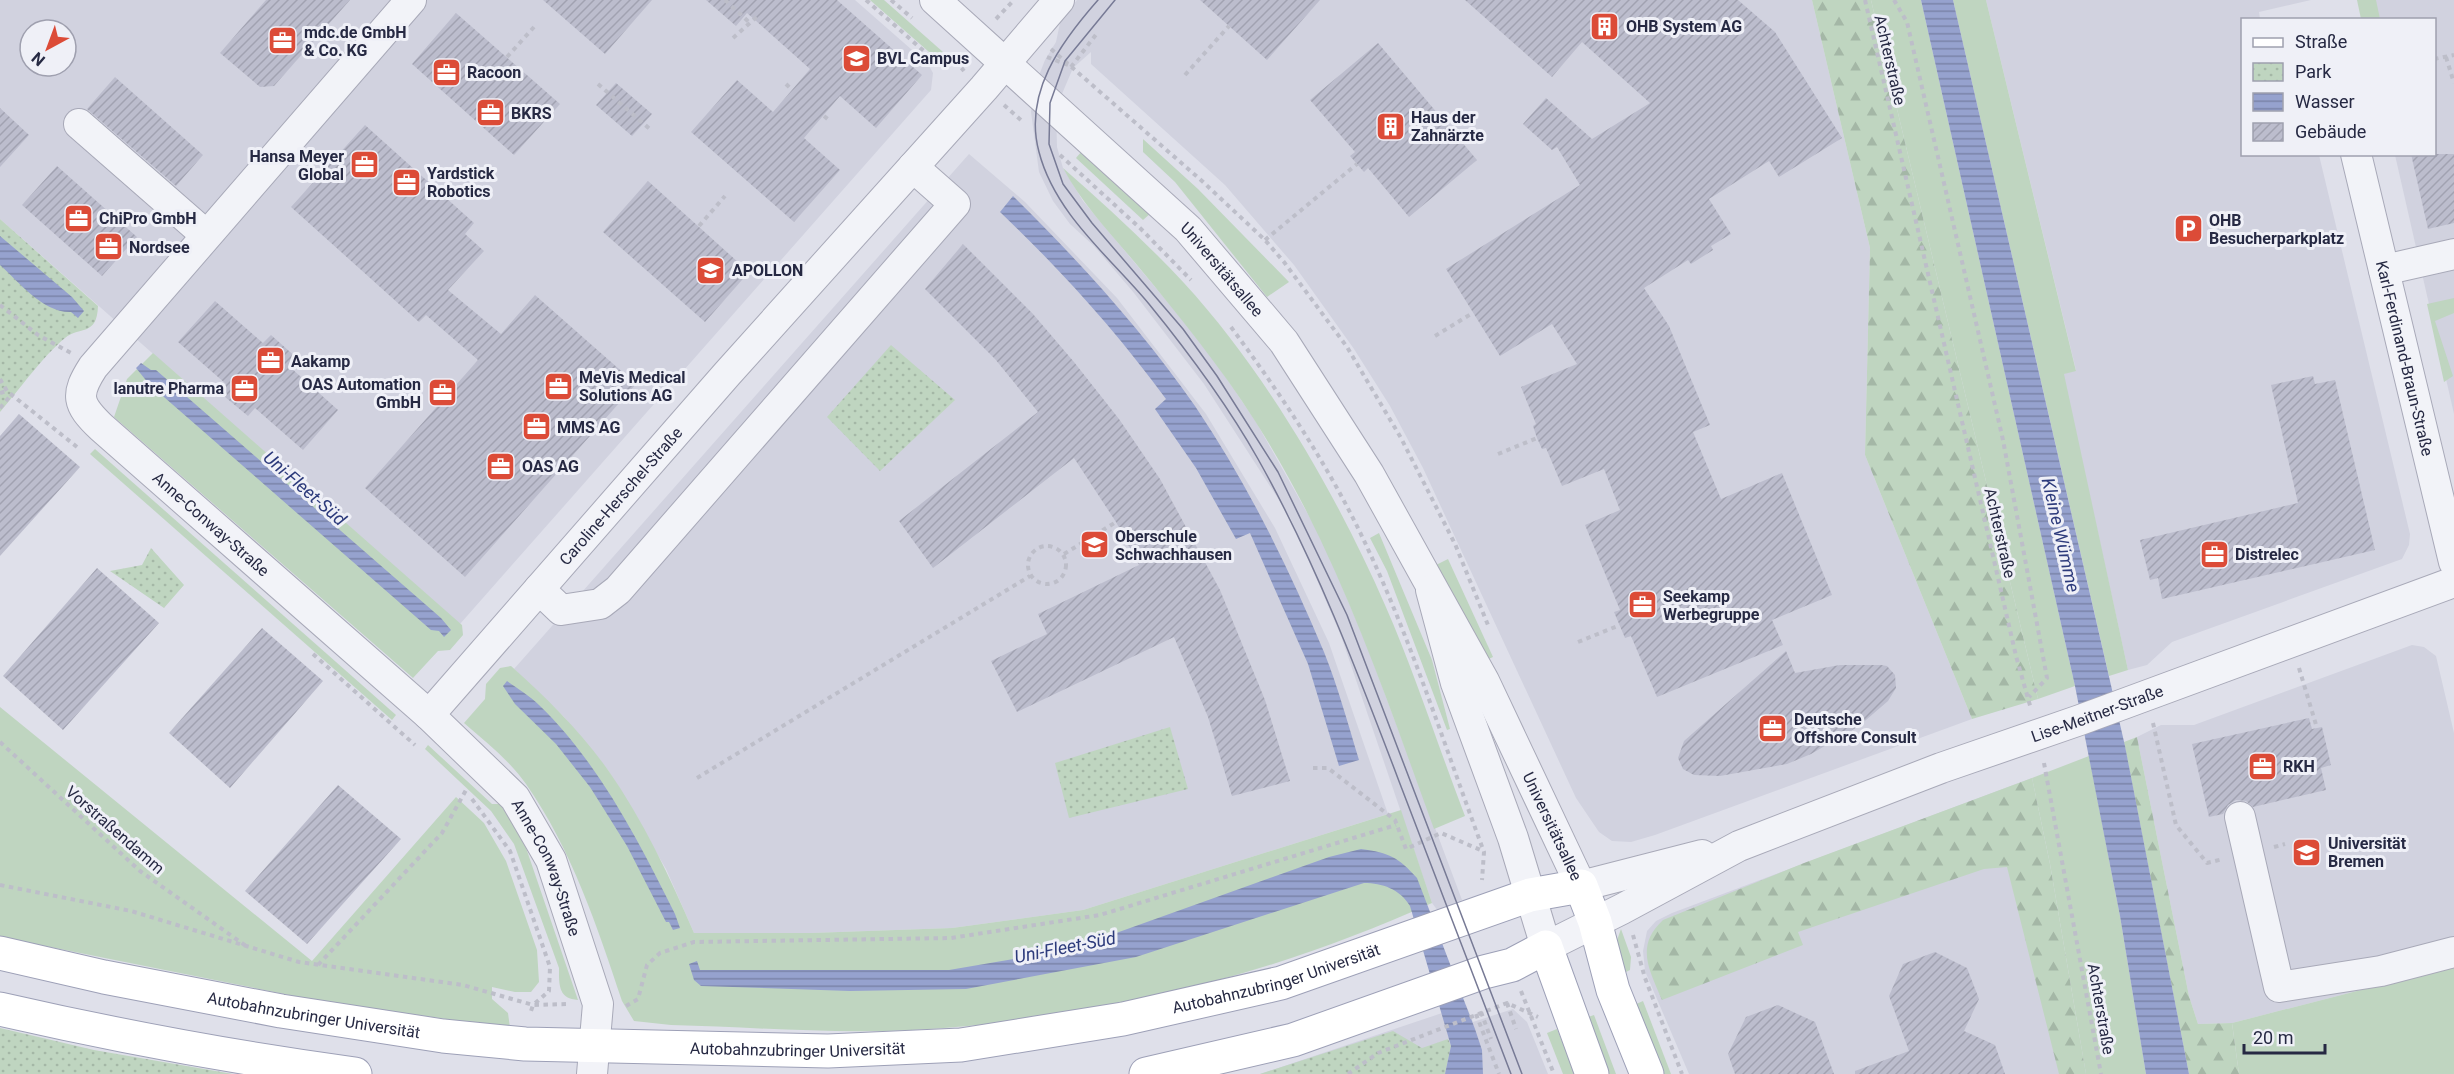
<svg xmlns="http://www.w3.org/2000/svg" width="2454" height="1074" viewBox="0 0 2454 1074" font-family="Roboto,sans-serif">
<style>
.built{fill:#d1d2df;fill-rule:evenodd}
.green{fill:#bfd5c0}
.forest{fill:url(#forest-firs)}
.park{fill:url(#park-dots)}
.water{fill:url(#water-rules)}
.building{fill:url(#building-hatch)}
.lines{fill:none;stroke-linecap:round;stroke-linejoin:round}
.minor-casing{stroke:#a8a9b8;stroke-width:32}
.major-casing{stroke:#9da0b7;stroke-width:35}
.path{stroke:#bdbec9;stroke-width:4;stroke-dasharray:4.5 4.5;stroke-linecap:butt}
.minor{stroke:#f2f3f8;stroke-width:30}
.major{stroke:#fff;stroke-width:33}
.tram{stroke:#777a95;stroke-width:1.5}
.labels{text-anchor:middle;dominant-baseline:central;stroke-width:6;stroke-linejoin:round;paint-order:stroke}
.poi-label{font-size:16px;font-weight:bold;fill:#262943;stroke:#eff0f7;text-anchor:start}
.street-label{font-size:16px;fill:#262943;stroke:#eff0f7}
.water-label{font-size:18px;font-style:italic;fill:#2c3a7b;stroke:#eff0f7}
</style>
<defs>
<pattern id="forest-firs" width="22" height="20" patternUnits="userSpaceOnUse" patternTransform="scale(1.5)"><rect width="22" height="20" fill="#bfd5c0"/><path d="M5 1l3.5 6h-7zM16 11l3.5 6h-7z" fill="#a4b7a6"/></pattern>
<pattern id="park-dots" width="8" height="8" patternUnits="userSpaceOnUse" patternTransform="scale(1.5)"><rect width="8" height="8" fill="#bfd5c0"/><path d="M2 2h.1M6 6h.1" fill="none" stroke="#a4b7a6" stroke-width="1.8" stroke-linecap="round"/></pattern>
<pattern id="water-rules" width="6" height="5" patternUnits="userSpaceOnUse" patternTransform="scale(1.5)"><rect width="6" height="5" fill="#96a2ce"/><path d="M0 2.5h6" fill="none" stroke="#7a84a9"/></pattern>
<pattern id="building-hatch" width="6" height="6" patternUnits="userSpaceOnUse" patternTransform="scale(1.5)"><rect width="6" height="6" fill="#bcbdcd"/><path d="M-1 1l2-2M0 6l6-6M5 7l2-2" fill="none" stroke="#a1a2b1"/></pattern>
</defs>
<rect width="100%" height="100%" fill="#dfe0ea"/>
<g class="built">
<path d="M0 0H855L928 64 933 73 931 90 460 624 0 219ZM30 30H66V66H30Z"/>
<path d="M1077 0H1812L1870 248 1865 455 1972 719 1655 835 1631 842 1612 841 1599 832 1576 798 1423 468 1390 406 1354 349 1294 265 1225 185 1091 64V52L1073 68 1056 108 1057 147 1063 168 1083 201 1206 348 1256 422 1323 541 1367 646 1462 900 1438 911 1432 903 1341 636 1290 517 1204 384 1134 293 1094 246 1070 224 1053 201 1039 172 1031 112 1034 88 1045 60 1056 42 1060 23Z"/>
<path d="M1986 0H2311L2259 12 2260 19 2242 20V154L2319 155 2410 534 2409 545 2402 559 2172 642 2147 665 2128 670 2063 374 2076 370Z"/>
<path d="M2360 0H2454V414L2395 155 2434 154V20L2365 19Z"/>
<path d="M969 154 1025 202 1117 298 1206 414 1275 528 1329 643 1388 814 1083 910 952 928 811 933H694L666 869 608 770 564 717 514 669Z"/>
<path d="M2412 645 2424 647 2436 656 2454 733V966L2232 1023 2198 1024 2189 996 2137 737 2161 725H2194Z"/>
<path d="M2032 778 2086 1074H1689L1645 971 1643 951 1647 931 1656 921 1672 913Z"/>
<path d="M1466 1005 1473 1022 1513 1009 1527 1022 1548 1074H1260Z"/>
</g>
<g class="green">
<path d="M870 0H884L943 52 937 59Z"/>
<path d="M1871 0H1921L2075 686 2038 699Z"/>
<path d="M1953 0H1986L2076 371 2064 374 2128 670 2109 676Z"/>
<path d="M2357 0H2376L2380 19H2361Z"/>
<path d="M1143 139 1198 189 1289 282 1267 297 1175 182 1143 152Z"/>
<path d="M1082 151 1152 212 1143 220 1076 158Z"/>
<path d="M1063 168C1105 205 1146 242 1184 283 1265 371 1337 495 1385 605 1415 673 1438 746 1465 816L1434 829C1383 689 1336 547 1255 421 1220 366 1179 316 1137 265 1111 234 1082 204 1063 168Z"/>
<path d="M2454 298V313L2435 321 2453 376 2444 382 2427 304Z"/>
<path d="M153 353 462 625 463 635 450 650 438 651 413 678 114 417 127 379Z"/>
<path d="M95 449 396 715 392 720 90 454Z"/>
<path d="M1379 533 1432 660 1450 729 1447 730 1387 571 1370 538Z"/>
<path d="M1448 559 1493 657 1482 662 1432 567Z"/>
<path d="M511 666C546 697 581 732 608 770 643 820 670 877 694 933H811L952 928 1083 910 1401 810 1432 903C1268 977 1090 1021 911 1030 832 1034 750 1027 671 1025L634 1021 622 1001C597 926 572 850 526 784 510 761 486 742 464 723L485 699 486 684 500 668Z"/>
<path d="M0 707 312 961 456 797 484 823 506 861 537 950 539 982 531 992H515L492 987V999L508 1013 510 1028 319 1001 0 937Z"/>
<path d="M428 745 492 804H500L523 839 578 1000C558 999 559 984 559 968L514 844 491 811 425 749Z"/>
<path d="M2089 756 2120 916 2146 1074H2086L2050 864 2032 778Z"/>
<path d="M1621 929 1631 957 1630 970 1624 973 1616 943Z"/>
<path d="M2454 966V1074H2239L2232 1023Z"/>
<path d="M1643 1001 1671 1074H1661L1634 1005Z"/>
<path d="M1594 1015 1616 1074H1606L1585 1018Z"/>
<path d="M1557 1029 1575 1074H1563L1547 1033Z"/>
</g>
<g class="forest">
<path d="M1812 0H1871L2038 699 1972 719 1865 455 1870 248Z"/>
<path d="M2137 737 2189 996 2198 1024 2232 1023 2239 1074H2189L2124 742Z"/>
<path d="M2032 778 2050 864 2086 1074H2059L2007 867 1984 869 1798 932 1803 945 1662 1000C1649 969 1635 946 1663 920L1804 863Z"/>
</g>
<g class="park">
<path d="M0 219 98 306C97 337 79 326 65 338 43 356 19 390 0 412Z"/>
<path d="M891 345 955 400 880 471 827 417Z"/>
<path d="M151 548 184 585 164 608 110 571 142 565Z"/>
<path d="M1170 727 1188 789 1069 818 1055 763Z"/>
<path d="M0 1028 94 1050 233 1074H0Z"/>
<path d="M1393 1031 1422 1048 1448 1039 1451 1046 1445 1074H1260Z"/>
</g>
<g class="water">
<path d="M1921 0H1953L2125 746 2189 1074H2146L2120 916 2075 686Z"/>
<path d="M1013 196C1079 261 1142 330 1195 406 1247 483 1288 566 1324 652 1338 687 1348 724 1359 760L1339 766 1308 664 1250 533 1236 539 1196 468 1155 409 1166 399C1116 331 1061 270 1000 212Z"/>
<path d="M0 236 72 297 84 311 78 318 71 312C43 313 19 282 0 265Z"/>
<path d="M141 363 151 370H156L441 618 451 630 444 637 439 631 431 630 149 384 136 368Z"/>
<path d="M507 681C516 688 529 695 539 705 599 763 638 840 675 914L680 928 673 930 669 922H666L627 846 590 787 556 744 515 704 503 686Z"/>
<path d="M1361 849C1390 853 1398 857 1417 878L1475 1029 1482 1050 1483 1074H1445L1451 1046 1410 906C1400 889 1382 883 1364 883L1136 957 966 989 850 991 701 986 694 980 689 964 697 961 700 970H949L1026 957 1091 942 1329 857Z"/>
</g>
<g class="building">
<path d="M266 0H350L274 86 260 87 220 53Z"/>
<path d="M543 0H652L605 54Z"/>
<path d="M706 0H837L922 75 876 128 840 96 804 138 840 170 794 222 691 132 737 80 773 112 810 69 747 13 736 26Z"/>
<path d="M1200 0H1320L1267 60Z"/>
<path d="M1465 0H1738L1775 32 1842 138 1779 177 1769 161 1709 199 1731 234 1711 246 1713 250 1691 264 1688 260 1644 288 1669 326 1710 425 1693 432 1721 499 1782 473 1832 595 1772 620 1783 645 1657 697 1631 636 1625 638 1614 612 1620 610 1585 525 1620 510 1604 469 1562 486 1546 448 1542 449 1537 438 1533 426 1536 424 1521 387 1577 364 1552 324 1500 356 1446 269 1580 185 1557 147 1552 150 1523 124 1546 98 1592 139 1650 103 1582 42 1552 77Z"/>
<path d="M456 13 560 104 514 155 412 64Z"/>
<path d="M1378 43 1477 160 1409 217 1368 168 1364 172 1350 156 1355 152 1310 100Z"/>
<path d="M115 77 203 155 176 186 87 109Z"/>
<path d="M616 83 652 114 632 136 596 105Z"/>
<path d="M0 108 29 135 0 167Z"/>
<path d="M365 125 474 223 465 234 484 251 448 290 501 334 535 295 636 384 465 577 365 488 478 360 426 315 419 322 291 207Z"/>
<path d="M2411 154H2454V223L2428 229Z"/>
<path d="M57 166 137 237 102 276 22 205Z"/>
<path d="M648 181 749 272 705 322 603 232Z"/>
<path d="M963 244 1033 314 1074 362 1119 419 1160 479 1220 590 1265 700 1290 781 1232 796 1208 717 1174 637 1017 712 991 661 1047 634 1038 614 1139 565 1116 522 1074 458 933 568 899 521 1038 412 995 359 925 289Z"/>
<path d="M215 301 263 343 271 335 298 359 291 368 338 410 303 450 255 408 248 416 219 392 226 384 178 342Z"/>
<path d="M2313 376 2315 384 2335 380 2375 550 2162 599 2158 578 2150 580 2140 540 2298 503 2271 385Z"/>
<path d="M19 414 80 467 0 556V436Z"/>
<path d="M97 568 159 623 63 730 3 676Z"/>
<path d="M262 628 323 681 230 788 169 733Z"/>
<path d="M1786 651 1795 673 1840 665H1881L1887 666 1895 675 1896 688 1888 701 1859 726 1811 754 1787 764 1720 776 1694 775 1683 769 1678 758 1684 741Z"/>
<path d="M2309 718 2312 729 2322 727 2331 765 2321 768 2326 790 2253 807 2246 801 2236 800 2228 805 2223 814 2209 817 2192 744Z"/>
<path d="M338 785 401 839 307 944 245 891Z"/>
<path d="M1935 952 1967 968 1979 999 1964 1031 1995 1045 2005 1074H1855V1071L1909 1051 1889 996 1903 964Z"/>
<path d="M1778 1005 1815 1022 1834 1074H1735L1728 1054 1746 1017Z"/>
</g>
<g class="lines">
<defs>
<g id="minor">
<path id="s1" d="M411 0 93 367C75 395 77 404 101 427L429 715 515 798 551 860 598 1004 592 1074"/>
<path id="s2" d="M935 0 1188 229 1284 342 1369 474 1484 681 1581 886 1702 855"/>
<path d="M79 124 206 235"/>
<path id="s3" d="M2356 154 2454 562"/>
<path d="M2384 270 2454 254"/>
<path d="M539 589 561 610 600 604 618 590 955 204 913 167"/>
<path id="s4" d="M1431 590 1456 683 1513 838 1546 947 1622 909 1739 846 1941 768 2080 720 2454 582"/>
<path id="s5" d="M429 715 727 374 984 88 1059 0"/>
<path d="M2240 817 2279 987 2381 971 2454 952"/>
</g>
<g id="major">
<path id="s6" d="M0 953 104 977 281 1011 443 1036 525 1044 828 1051 961 1045 1123 1019 1281 983 1530 895 1581 886 1595 922 1613 990 1647 1074"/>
<path d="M0 1009C118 1036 236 1058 355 1074"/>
<path d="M1146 1074 1293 1040 1484 972 1512 965 1546 947 1592 1074"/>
</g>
</defs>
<use href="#minor" class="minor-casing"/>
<use href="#major" class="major-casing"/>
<g class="path">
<path d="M725 0 751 24"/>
<path d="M866 0 934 60 956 64"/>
<path d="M891 0 912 18"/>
<path d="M1865 0 2016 656 2031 709"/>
<path d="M1894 0 1907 22 2003 440 2047 678 2029 697"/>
<path d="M996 19 1014 0"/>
<path d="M733 38 760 14"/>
<path d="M1051 49 1202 181 1265 240 1284 262 1347 347 1401 438 1455 544 1488 625"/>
<path d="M950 54 964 71"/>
<path d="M507 57 534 27"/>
<path d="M1047 57 1068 65"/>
<path d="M2446 57 2454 83"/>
<path d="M2434 59 2454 55"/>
<path d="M1071 67 1098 32"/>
<path d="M1185 75 1229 26"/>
<path d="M598 84 652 131"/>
<path d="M786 84 792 90"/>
<path d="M1004 105 1021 120"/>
<path d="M824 116 830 121"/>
<path d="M1060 155 1141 229 1191 280"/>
<path d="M699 226 725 196"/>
<path d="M1265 240 1357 164"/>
<path d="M0 305 38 335 71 353"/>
<path d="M1231 327C1282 396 1331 469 1367 547 1413 645 1446 750 1484 852L1482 880"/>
<path d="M1435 336 1471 314"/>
<path d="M0 379 7 391 77 447"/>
<path d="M0 393 7 391"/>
<path d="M0 408 12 394"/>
<path d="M1498 454 1537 438"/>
<circle cx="1047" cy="565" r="19"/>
<path d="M1064 554 1116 522"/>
<path d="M1578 642 1620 625"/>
<path d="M313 654 415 745"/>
<path d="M2299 668 2317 728"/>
<path d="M2153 723 2176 825 2207 863 2223 859"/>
<path d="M0 742 140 871 246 946"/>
<path d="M2044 763 2101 1074"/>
<path d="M1313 768H1328L1395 820 1406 849 1441 833 1483 851"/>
<path d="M697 778 1030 576"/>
<path d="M472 799 510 851 550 967 549 991 533 1005 530 1014"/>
<path d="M2274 847 2285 844"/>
<path d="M0 885 131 911 299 962 463 985 533 1005 570 1004"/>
<path d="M1633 935 1645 978 1682 1074"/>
<path d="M318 965 442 833 466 790"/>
<path d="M1521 991 1554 1074"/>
<path d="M1507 1003 1516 1029"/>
<path d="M626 1006 638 999 647 965 660 953 694 942 951 938 1100 915 1396 825"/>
<path d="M1481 1012 1491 1039"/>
<path d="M1476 1014 1499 1074"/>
<path d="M1348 1074 1378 1053 1507 1003 1538 1017"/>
</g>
<use href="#minor" class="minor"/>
<use href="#major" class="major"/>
<g class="tram">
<path d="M1098 0C1061 42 1023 93 1039 152 1055 214 1110 257 1149 304 1189 353 1227 404 1258 459 1317 564 1359 676 1402 789 1438 884 1475 979 1511 1074"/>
<path d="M1115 0 1065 61 1050 103 1049 144 1063 184 1092 223 1183 329 1217 376 1278 472 1347 615 1522 1074"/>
</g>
</g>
<defs>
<symbol id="building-square" viewBox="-11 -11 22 22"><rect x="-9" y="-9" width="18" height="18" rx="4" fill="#dc4b37" stroke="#eff0f7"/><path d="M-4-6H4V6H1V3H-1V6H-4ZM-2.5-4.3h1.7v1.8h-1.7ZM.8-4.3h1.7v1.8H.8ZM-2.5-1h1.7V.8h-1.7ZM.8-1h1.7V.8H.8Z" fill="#fff"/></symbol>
<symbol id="office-square" viewBox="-11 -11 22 22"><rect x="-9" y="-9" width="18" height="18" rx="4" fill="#dc4b37" stroke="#eff0f7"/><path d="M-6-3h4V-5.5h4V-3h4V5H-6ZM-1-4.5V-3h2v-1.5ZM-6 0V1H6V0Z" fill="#fff"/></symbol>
<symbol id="university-square" viewBox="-11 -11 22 22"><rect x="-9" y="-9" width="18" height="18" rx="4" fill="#dc4b37" stroke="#eff0f7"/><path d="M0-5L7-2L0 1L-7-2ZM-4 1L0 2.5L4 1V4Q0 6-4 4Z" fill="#fff"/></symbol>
<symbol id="parking-square" viewBox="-11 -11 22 22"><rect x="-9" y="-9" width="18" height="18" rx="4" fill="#dc4b37" stroke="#eff0f7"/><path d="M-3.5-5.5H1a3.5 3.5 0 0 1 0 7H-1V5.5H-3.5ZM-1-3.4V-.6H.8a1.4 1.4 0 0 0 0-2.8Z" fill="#fff"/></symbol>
<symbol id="school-square" viewBox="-11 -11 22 22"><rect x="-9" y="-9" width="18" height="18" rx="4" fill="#dc4b37" stroke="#eff0f7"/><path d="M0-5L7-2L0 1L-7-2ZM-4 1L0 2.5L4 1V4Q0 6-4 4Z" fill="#fff"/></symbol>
</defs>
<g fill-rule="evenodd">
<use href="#building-square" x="1588" y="10" width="33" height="33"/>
<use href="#office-square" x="266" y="24" width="33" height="33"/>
<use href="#university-square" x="840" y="42" width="33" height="33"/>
<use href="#office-square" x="430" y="56" width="33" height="33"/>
<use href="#office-square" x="474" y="96" width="33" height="33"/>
<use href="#building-square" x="1374" y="110" width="33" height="33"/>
<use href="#office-square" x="348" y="148" width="33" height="33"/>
<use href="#office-square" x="390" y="166" width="33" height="33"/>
<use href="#office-square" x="62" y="202" width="33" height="33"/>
<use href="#parking-square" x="2172" y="212" width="33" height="33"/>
<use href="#office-square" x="92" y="230" width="33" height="33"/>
<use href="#university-square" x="694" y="254" width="33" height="33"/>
<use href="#office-square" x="254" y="344" width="33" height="33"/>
<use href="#office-square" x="542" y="370" width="33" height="33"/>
<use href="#office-square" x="228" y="372" width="33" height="33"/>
<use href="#office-square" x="426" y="376" width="33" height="33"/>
<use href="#office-square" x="520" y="410" width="33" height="33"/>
<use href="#office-square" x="484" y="450" width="33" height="33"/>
<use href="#school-square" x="1078" y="528" width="33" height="33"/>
<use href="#office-square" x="2198" y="538" width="33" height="33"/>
<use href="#office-square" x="1626" y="588" width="33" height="33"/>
<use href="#office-square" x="1756" y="712" width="33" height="33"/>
<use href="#office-square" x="2246" y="750" width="33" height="33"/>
<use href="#university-square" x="2290" y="836" width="33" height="33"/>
</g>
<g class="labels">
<g class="poi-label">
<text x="1626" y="26">OHB System AG</text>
<text x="304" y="32">mdc.de GmbH<tspan x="304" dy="18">&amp; Co. KG</tspan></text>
<text x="877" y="58">BVL Campus</text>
<text x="467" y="72">Racoon</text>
<text x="511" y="113">BKRS</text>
<text x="1411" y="117">Haus der<tspan x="1411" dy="18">Zahnärzte</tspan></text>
<text x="344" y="156" text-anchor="end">Hansa Meyer<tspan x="344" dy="18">Global</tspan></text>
<text x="427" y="173">Yardstick<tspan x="427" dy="18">Robotics</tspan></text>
<text x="99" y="218">ChiPro GmbH</text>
<text x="2209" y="220">OHB<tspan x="2209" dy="18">Besucherparkplatz</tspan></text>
<text x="129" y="247">Nordsee</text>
<text x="732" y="270">APOLLON</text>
<text x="291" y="361">Aakamp</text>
<text x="579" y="377">MeVis Medical<tspan x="579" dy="18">Solutions AG</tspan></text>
<text x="421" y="384" text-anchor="end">OAS Automation<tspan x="421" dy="18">GmbH</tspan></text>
<text x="224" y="388" text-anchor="end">lanutre Pharma</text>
<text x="557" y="427">MMS AG</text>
<text x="522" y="466">OAS AG</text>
<text x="1115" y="536">Oberschule<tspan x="1115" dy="18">Schwachhausen</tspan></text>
<text x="2235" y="554">Distrelec</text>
<text x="1663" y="596">Seekamp<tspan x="1663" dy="18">Werbegruppe</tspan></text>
<text x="1794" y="719">Deutsche<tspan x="1794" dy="18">Offshore Consult</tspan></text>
<text x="2283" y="766">RKH</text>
<text x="2328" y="843">Universität<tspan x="2328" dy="18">Bremen</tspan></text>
</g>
<g class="street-label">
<text transform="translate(1890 60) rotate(77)">Achterstraße</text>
<text stroke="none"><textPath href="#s2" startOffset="394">Universitätsallee</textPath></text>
<text stroke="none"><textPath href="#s3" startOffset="210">Karl-Ferdinand-Braun-Straße</textPath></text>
<text stroke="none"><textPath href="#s5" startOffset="291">Caroline-Herschel-Straße</textPath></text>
<text stroke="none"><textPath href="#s1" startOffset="702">Anne-Conway-Straße</textPath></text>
<text transform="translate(2000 533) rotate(77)">Achterstraße</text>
<text stroke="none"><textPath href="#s4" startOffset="975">Lise-Meitner-Straße</textPath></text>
<text stroke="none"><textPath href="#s2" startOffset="1044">Universitätsallee</textPath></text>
<text transform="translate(115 830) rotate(41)">Vorstraßendamm</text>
<text stroke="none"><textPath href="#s1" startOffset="1188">Anne-Conway-Straße</textPath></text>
<text stroke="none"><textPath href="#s6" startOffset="1292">Autobahnzubringer Universität</textPath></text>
<text transform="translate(2101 1009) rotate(80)">Achterstraße</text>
<text stroke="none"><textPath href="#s6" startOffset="320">Autobahnzubringer Universität</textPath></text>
<text stroke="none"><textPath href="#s6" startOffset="806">Autobahnzubringer Universität</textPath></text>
</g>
<g class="water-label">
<text transform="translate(305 488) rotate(41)">Uni-Fleet-Süd</text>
<text transform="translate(2061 535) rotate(77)">Kleine Wümme</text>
<text transform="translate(1065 947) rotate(-11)">Uni-Fleet-Süd</text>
</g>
</g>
<rect x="2241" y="18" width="195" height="138" fill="#eff0f7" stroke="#9fa0af" stroke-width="1.5"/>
<rect x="2253" y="38" width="30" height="9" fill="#ffffff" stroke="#9fa0af" stroke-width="1.5"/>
<text x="2295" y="48" font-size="18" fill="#262943">Straße</text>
<rect x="2253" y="63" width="30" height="18" fill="url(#park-dots)" stroke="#9fa0af" stroke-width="1.5"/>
<text x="2295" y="78" font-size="18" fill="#262943">Park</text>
<rect x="2253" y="93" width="30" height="18" fill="url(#water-rules)" stroke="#9fa0af" stroke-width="1.5"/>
<text x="2295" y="108" font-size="18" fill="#262943">Wasser</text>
<rect x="2253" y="123" width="30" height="18" fill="url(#building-hatch)" stroke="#9fa0af" stroke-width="1.5"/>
<text x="2295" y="138" font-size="18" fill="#262943">Gebäude</text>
<g transform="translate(48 48) rotate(221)"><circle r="28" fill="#eff0f7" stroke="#9fa0af" stroke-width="1.5"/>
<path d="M0-4.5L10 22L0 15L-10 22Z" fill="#dc4b37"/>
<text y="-9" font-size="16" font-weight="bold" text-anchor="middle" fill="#262943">N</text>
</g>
<path d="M2244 1044v9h81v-9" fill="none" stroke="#262943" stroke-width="3"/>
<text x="2253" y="1044" font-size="18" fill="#262943" stroke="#eff0f7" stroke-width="4.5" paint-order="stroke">20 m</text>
</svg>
